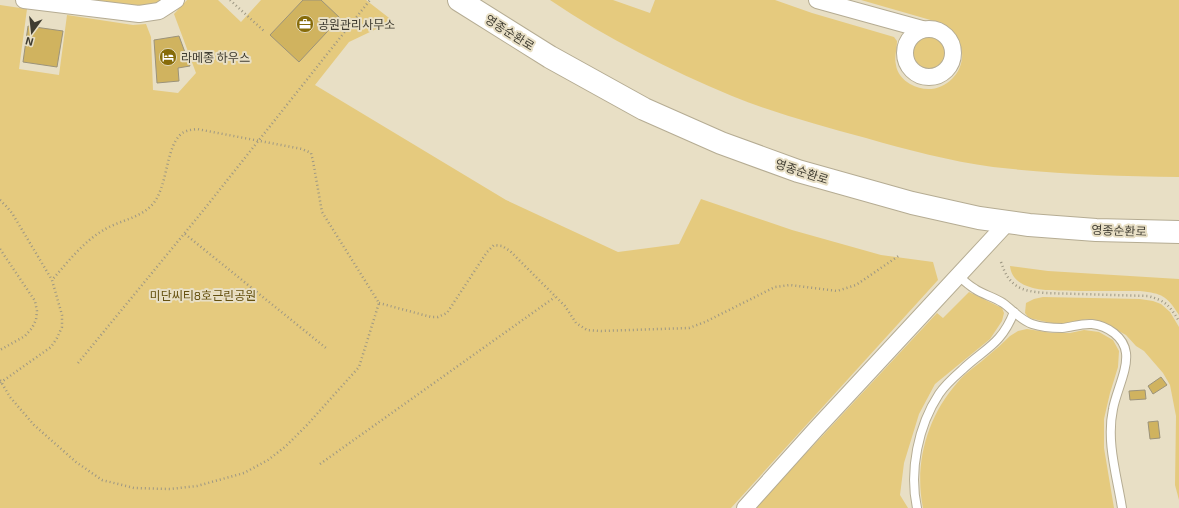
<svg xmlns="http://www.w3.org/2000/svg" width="1179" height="508" viewBox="0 0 1179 508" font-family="'Exo 2','Noto Sans KR',sans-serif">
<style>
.green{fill:#e5ca7e}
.building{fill:#d0b35f;stroke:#9c937a}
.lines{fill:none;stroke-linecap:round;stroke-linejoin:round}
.lane-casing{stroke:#b5ac93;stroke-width:10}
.street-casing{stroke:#b5ac93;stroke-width:18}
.secondary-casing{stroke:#b5ac93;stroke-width:24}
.path{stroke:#9d9783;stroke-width:2.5;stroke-dasharray:1 3;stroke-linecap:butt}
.lane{stroke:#fff;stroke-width:8}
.street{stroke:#fff;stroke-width:16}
.secondary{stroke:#fff;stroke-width:22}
.labels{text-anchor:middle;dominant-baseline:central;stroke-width:4;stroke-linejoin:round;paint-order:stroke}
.poi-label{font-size:12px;fill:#3f3c31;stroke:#e8dfc5;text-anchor:start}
.street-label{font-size:12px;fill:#3f3c31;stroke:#e8dfc5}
.park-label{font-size:12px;fill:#655110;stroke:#e8dfc5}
</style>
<rect width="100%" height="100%" fill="#e8dfc5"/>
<g class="green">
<path d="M74 0H163L154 4 143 7Z"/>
<path d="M187 0H218L241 22 261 0H366L393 21 349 42 315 85 506 200 618 252 679 244 701 199 792 230 881 255 933 262 938 280 731 508H0V5L27 9 19 69 59 75 67 15 133 25 146 24 151 37 153 90 178 93 196 73 174 14Z"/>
<path d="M550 0H613L650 13 655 0H775L812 13 894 37 897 41C897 49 894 57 896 65 897 73 903 80 910 84 945 104 980 60 952 32 947 27 940 24 934 21L861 0H1179V177C1117 176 1054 174 993 167 950 161 907 150 866 138 821 126 776 114 732 96 670 70 606 38 550 0Z"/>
<circle cx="929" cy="53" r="16"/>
<path d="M1010 266 1048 271 1179 279V315C1166 295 1163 294 1140 291 1119 291 1099 291 1078 291 1062 290 1042 292 1027 286 1017 282 1011 276 1010 266Z"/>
<path d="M969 292 1002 308 1004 313 1002 321 990 339 935 384 919 414 904 463 900 495 908 508H755L937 313 943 318Z"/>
<path d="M1043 297 1140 299 1153 301 1161 304 1170 312 1179 327V500L1175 485 1176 416 1170 385 1163 373 1144 351 1136 346 1126 335 1102 322 1088 319 1066 323H1051L1029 318 1025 313 1026 303 1034 299Z"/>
<path d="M1027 329 1052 333H1070L1084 330 1099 332 1113 340 1119 351 1118 367 1110 393 1104 419V448L1114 508H923C914 464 927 417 957 383 966 372 979 364 989 355 996 349 1003 343 1010 336L1018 331Z"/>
</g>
<g class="building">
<path d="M303 0H321L340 18 299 62 270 35Z"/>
<path d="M28 26 63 31 57 67 23 62Z"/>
<path d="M179 36 190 66 178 68 179 81 157 83 154 40Z"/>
<path d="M1161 377 1167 385 1153 394 1148 386Z"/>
<path d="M1145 390 1146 399 1130 400 1129 391Z"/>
<path d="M1158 421 1160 438 1150 439 1148 422Z"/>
</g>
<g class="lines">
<defs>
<g id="lane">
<path d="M959 276C964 281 970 286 975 289 984 295 994 297 1003 303 1013 310 1020 320 1032 324 1041 327 1053 328 1062 328 1072 327 1082 323 1092 324 1108 326 1124 337 1126 353 1128 370 1116 392 1113 409 1106 442 1117 476 1122 508"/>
<path d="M917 508C909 471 918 426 939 394 945 385 954 377 962 370 985 348 1001 345 1014 312"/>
</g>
<g id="street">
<path d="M24 0 139 14 159 11 176 0"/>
<path d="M817 0 922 29"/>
<circle cx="929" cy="53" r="24"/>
<path d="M745 508 816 429 1008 222"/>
</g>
<path id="secondary" d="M459 0 550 57 644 109 721 143 798 171 912 203 979 218 1029 225 1096 230 1179 232"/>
</defs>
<use href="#lane" class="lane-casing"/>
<use href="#street" class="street-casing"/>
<use href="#secondary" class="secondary-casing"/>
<g class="path">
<path d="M230 0 264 31"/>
<path d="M0 200 6 206 12 213 52 280 62 315V327L57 338 51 347 0 383"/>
<path d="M185 234 326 348"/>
<path d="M0 249 35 301 37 311 36 320 32 328 25 336 0 350"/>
<path d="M1001 262C1009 287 1021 291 1045 293L1148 296C1166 301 1169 305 1179 321"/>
<path d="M379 303 431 317H438L447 313 487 252 494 245 502 246 510 251 565 306 576 323 587 330 601 331 689 328 705 322 775 287 790 285 837 291 856 285 900 255"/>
<path d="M78 363 202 212 370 0"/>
<path d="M0 380 10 397 34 425 76 462 102 480 134 488 170 489 197 486 244 473 268 460 286 446 307 425 359 367 379 303 322 212 313 161 311 153 302 149 197 129C191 130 185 130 180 135 165 150 168 189 151 206 138 219 117 221 102 231 82 243 67 263 52 280"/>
<path d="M320 464 555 297"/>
</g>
<use href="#lane" class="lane"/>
<use href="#street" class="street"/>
<use href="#secondary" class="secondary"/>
</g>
<defs>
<symbol id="office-disc" viewBox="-11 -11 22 22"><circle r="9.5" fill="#876c0a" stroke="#e8dfc5"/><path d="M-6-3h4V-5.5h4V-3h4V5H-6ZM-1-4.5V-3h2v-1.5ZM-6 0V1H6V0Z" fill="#fff"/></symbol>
<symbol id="hotel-disc" viewBox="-11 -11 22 22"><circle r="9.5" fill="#876c0a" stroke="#e8dfc5"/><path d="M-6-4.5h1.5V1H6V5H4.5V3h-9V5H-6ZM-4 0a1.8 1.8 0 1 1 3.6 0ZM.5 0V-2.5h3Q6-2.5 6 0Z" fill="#fff"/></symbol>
</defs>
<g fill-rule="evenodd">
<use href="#office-disc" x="295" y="14" width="20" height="20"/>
<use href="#hotel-disc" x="158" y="47" width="20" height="20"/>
</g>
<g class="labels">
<g class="poi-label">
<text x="318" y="24">공원관리사무소</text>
<text x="181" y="57">라메종 하우스</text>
</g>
<g class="street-label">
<text transform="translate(510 32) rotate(32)">영종순환로</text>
<text transform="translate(802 171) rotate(18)">영종순환로</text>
<text transform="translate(1119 230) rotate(2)">영종순환로</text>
</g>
<g class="park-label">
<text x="203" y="295">미단씨티8호근린공원</text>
</g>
</g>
<g transform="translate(32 32) rotate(195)" stroke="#e8dfc5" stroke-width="3" paint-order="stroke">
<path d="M0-3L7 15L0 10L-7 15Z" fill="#3f3c31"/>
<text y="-6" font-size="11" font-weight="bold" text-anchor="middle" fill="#3f3c31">N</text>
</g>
</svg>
